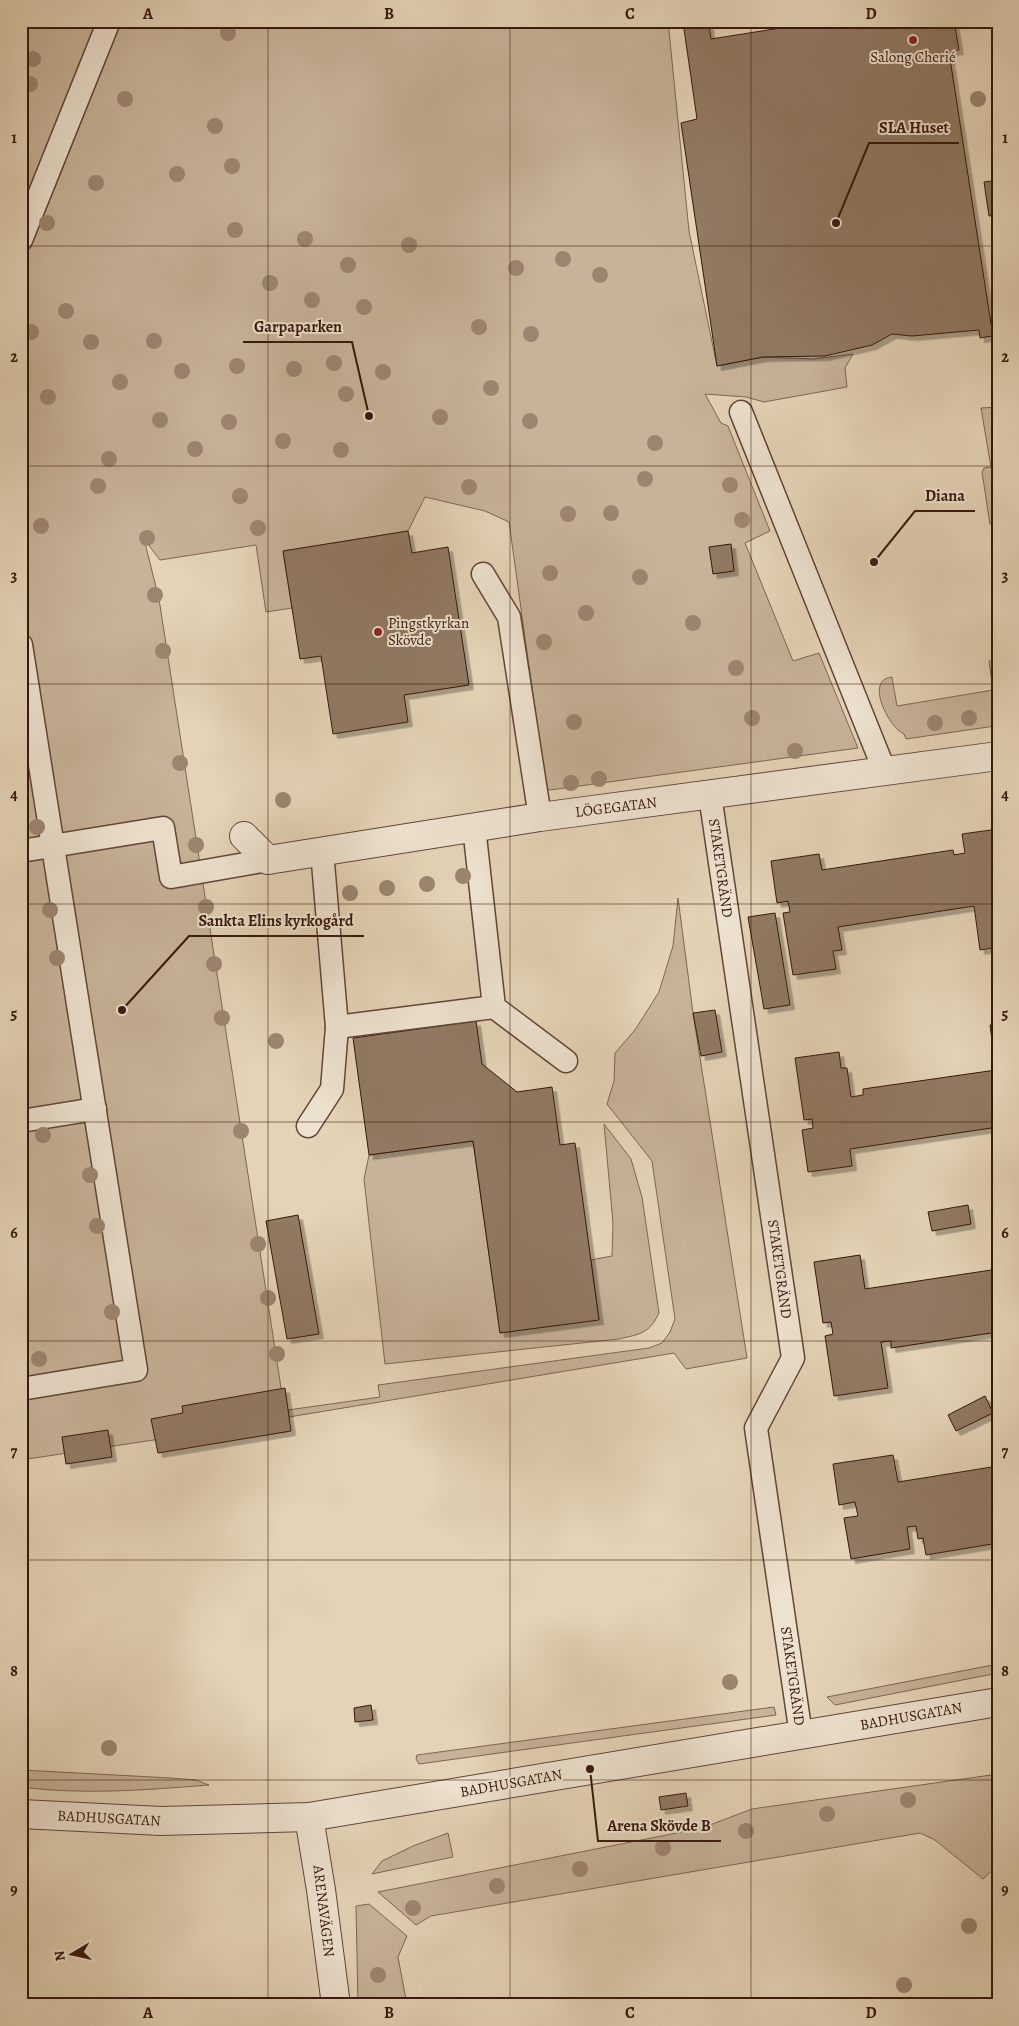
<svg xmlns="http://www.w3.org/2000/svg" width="1019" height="2026" viewBox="0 0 1019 2026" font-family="Alegreya,serif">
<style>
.green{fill:#c7b399;stroke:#7f6552}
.building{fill:#917964;stroke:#37170b;filter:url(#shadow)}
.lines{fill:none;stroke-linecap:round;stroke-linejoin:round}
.service-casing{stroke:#624636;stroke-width:25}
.minor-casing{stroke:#624636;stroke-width:30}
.tertiary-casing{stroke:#624636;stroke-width:30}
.service{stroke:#ede2d0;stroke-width:22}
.minor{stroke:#ede2d0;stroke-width:28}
.tertiary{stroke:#ede2d0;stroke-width:28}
.tree{fill:#9c8570}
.grid{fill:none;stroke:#37170b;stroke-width:1;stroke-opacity:0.55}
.poi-dot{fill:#8f2418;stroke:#ede2d0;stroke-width:2}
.labels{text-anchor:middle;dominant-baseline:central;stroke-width:4;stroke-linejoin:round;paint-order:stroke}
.poi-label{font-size:15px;fill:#37170b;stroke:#ede2d0}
.street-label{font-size:15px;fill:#37170b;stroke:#ede2d0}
.leader{fill:none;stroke:#37170b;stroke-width:2}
.callout-dot{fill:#37170b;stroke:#ede2d0;stroke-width:2}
.callout-label{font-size:16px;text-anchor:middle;font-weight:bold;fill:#37170b;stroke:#ede2d0;stroke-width:4;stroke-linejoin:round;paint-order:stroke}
.neatline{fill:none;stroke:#37170b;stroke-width:2}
.grid-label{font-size:16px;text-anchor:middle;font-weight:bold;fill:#37170b}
</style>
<defs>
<filter id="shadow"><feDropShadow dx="4.5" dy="4.5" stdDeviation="0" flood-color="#0004"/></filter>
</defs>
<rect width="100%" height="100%" fill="#e4d3b6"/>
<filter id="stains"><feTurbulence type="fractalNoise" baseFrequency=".004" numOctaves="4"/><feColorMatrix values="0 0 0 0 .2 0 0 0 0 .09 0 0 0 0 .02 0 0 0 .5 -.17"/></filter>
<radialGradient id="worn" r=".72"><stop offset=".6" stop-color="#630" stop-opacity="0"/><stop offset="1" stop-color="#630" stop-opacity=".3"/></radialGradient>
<g class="green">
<path d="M21 21H668L689 231 717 366 763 357 813 359 853 354 845 368 847 387 764 402 746 397 705 394 721 423 728 426 770 531 745 543 793 661 819 653 858 748 550 790 546 788 509 522 485 511 425 497 408 531 283 551 292 608 266 612 256 545 160 560 144 539 159 599 286 1420 21 1460Z"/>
<path d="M998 407V545L996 525 990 524 982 472 984 468 991 467 981 408Z"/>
<path d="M998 660V723L995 726 906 739 904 734C889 728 864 679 892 677L897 706 993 690 989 661Z"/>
<path d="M678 898 693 1013 747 1358 686 1369 674 1353 289 1417 288 1410 380 1397 378 1385 649 1348 662 1343 670 1332 675 1319 652 1161 607 1104 614 1081 615 1053 635 1030 659 992 673 946Z"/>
<path d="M604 1124 631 1159 642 1197 659 1313C649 1334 640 1334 619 1339L385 1364 364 1179 369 1155 473 1141 500 1333 599 1319 591 1260 612 1256 613 1223Z"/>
<path d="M998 1664V1673L835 1705 827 1697Z"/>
<path d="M774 1707 776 1715 419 1764 416 1759 417 1755Z"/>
<path d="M21 1770 171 1778 196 1780 209 1785C146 1790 84 1795 21 1787Z"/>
<path d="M998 1774V1865L983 1879 935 1840 920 1833 431 1916 416 1925 378 1892 702 1828 752 1809Z"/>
<path d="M448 1833 453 1857 372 1874 382 1861 413 1846Z"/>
<path d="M369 1904 407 1936 398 1957 407 2005H358L356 1906Z"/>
</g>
<g class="building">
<path d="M692 21H702L709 25 711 39 825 21H954L959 50 949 52 991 324 997 323 998 335 980 338 979 330 912 336 892 334 872 345 825 356 763 357 717 366 681 123 697 119 684 29Z"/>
<path d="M992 181 997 215 989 216 984 182Z"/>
<path d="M408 531 412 553 448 547 469 685 404 695 408 722 333 734 321 656 300 659 283 551Z"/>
<path d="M731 544 734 571 713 574 709 547Z"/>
<path d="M998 829V947L980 950 974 906 838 927 842 950 833 951 836 969 793 975 783 913 790 912 788 901 777 903 771 861 819 854 822 870 953 850 954 855 965 853 962 834Z"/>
<path d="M775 913 790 1005 764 1009 748 917Z"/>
<path d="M715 1010 722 1052 701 1056 693 1013Z"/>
<path d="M476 1021 482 1064 517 1092 552 1087 560 1145 575 1143 599 1320 500 1333 473 1141 369 1155 353 1038Z"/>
<path d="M998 1024V1127L850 1149 852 1166 808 1172 802 1130 813 1128 812 1119 804 1120 795 1058 839 1052 841 1068H847L851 1097 863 1095V1089L996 1070 990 1025Z"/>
<path d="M968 1205 971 1224 932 1231 928 1212Z"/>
<path d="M298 1215 319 1334 287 1339 266 1221Z"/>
<path d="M860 1255 865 1289 998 1269V1332L891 1348V1341L881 1342 888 1388 834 1396 825 1336 833 1334 831 1322 823 1323 814 1262Z"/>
<path d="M285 1388 291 1431 158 1453 151 1419 183 1413 182 1406Z"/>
<path d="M985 1396 993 1413 956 1431 948 1415Z"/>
<path d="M108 1430 112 1457 66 1464 62 1437Z"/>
<path d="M893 1455 898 1482 998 1466V1543L926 1555 923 1538 918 1539 916 1526 907 1527 910 1549 851 1559 844 1518 858 1516 855 1502 839 1505 833 1464Z"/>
<path d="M371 1705 373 1720 355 1722 354 1708Z"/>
<path d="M686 1793 688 1806 661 1810 659 1797Z"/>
</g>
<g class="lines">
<defs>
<g id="service">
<path d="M21 240 109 21"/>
<path d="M741 412 885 772"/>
<path d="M483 574 509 617 540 817"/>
<path d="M21 645 136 1370 21 1389"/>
<path d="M710 795 793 1358 756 1428 801 1735"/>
<path d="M474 827 494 1007 566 1061"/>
<path d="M21 851 163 828 171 877 268 860"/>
<path d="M337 1027 494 1007"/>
<path d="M21 1121 95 1109"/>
<path d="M308 1126 332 1089 337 1027 322 851"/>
</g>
<g id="minor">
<path d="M244 836 268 860 540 817 998 756"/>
<path d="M309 1817 321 1890 336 2005"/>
</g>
<path id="tertiary" d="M21 1814 161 1821 309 1817 998 1702"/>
</defs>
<use href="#service" class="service-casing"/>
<use href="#minor" class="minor-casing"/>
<use href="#tertiary" class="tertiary-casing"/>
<use href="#service" class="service"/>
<use href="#minor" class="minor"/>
<use href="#tertiary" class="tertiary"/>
</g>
<g class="tree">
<circle cx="228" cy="33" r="8"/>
<circle cx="33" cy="59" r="8"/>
<circle cx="30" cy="84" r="8"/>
<circle cx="125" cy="99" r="8"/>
<circle cx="978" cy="99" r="8"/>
<circle cx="215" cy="126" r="8"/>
<circle cx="232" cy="166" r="8"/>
<circle cx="177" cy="174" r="8"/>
<circle cx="96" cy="183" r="8"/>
<circle cx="47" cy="223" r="8"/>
<circle cx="235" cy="230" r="8"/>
<circle cx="305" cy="239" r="8"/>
<circle cx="409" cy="245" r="8"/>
<circle cx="563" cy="259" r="8"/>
<circle cx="348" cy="265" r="8"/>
<circle cx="516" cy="268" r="8"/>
<circle cx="600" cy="275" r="8"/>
<circle cx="270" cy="283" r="8"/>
<circle cx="312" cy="300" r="8"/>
<circle cx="364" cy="307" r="8"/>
<circle cx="66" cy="311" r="8"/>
<circle cx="479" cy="327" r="8"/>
<circle cx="31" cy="332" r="8"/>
<circle cx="531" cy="334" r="8"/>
<circle cx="154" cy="341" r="8"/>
<circle cx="91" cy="342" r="8"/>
<circle cx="334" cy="363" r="8"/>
<circle cx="237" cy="366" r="8"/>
<circle cx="294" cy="369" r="8"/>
<circle cx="182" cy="371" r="8"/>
<circle cx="383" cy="372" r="8"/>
<circle cx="120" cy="382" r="8"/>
<circle cx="491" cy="388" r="8"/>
<circle cx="346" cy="394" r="8"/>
<circle cx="48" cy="397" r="8"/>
<circle cx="440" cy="417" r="8"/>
<circle cx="160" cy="420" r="8"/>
<circle cx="530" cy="421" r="8"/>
<circle cx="229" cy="422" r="8"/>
<circle cx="283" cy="441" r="8"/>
<circle cx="655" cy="443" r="8"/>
<circle cx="195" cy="449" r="8"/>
<circle cx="341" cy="450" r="8"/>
<circle cx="109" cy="459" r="8"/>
<circle cx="645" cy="479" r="8"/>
<circle cx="730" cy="485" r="8"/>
<circle cx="98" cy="486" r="8"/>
<circle cx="469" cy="487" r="8"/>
<circle cx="240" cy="496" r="8"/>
<circle cx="611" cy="513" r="8"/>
<circle cx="568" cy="514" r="8"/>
<circle cx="742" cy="520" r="8"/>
<circle cx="41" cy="526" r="8"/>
<circle cx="258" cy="528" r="8"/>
<circle cx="147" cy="538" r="8"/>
<circle cx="550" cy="573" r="8"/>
<circle cx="640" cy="577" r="8"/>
<circle cx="155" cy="595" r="8"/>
<circle cx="586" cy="613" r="8"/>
<circle cx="693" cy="623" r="8"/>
<circle cx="544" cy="642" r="8"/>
<circle cx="163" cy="651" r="8"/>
<circle cx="736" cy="668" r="8"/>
<circle cx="752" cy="718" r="8"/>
<circle cx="969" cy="718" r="8"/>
<circle cx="574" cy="722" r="8"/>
<circle cx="935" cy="723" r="8"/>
<circle cx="795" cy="751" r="8"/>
<circle cx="180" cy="763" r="8"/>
<circle cx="599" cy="779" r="8"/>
<circle cx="571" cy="783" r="8"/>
<circle cx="283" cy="800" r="8"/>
<circle cx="37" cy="827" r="8"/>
<circle cx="196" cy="845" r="8"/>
<circle cx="463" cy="876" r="8"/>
<circle cx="427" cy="884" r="8"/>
<circle cx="387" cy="888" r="8"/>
<circle cx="350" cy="893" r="8"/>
<circle cx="206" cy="907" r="8"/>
<circle cx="50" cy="910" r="8"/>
<circle cx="57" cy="958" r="8"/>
<circle cx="214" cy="964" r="8"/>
<circle cx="222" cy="1018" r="8"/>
<circle cx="276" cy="1041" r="8"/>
<circle cx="241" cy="1131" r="8"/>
<circle cx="43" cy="1135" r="8"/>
<circle cx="90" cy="1175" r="8"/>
<circle cx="97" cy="1226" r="8"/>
<circle cx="258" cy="1244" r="8"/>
<circle cx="268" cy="1298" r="8"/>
<circle cx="112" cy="1312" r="8"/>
<circle cx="277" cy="1354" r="8"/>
<circle cx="39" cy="1359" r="8"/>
<circle cx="730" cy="1682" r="8"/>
<circle cx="109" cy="1748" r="8"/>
<circle cx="908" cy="1800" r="8"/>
<circle cx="827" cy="1814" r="8"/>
<circle cx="746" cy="1831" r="8"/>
<circle cx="663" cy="1848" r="8"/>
<circle cx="580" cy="1869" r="8"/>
<circle cx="497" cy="1886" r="8"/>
<circle cx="413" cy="1908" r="8"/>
<circle cx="969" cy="1926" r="8"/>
<circle cx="378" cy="1975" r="8"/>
<circle cx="904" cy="1985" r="8"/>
</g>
<path class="grid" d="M268 21V2005M510 21V2005M751 21V2005M21 246H998M21 466H998M21 684H998M21 904H998M21 1122H998M21 1341H998M21 1560H998M21 1780H998"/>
<g class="poi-dot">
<circle cx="913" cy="40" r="5"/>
<circle cx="378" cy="632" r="5"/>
</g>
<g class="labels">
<g class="poi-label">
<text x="913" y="57">Salong Cherié</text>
<text x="388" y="623" text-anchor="start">Pingstkyrkan<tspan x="388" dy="17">Skövde</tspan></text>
</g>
<g class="street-label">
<text transform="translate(616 807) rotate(-7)">LÖGEGATAN</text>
<text transform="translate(721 868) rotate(82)">STAKETGRÄND</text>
<text transform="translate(780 1269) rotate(82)">STAKETGRÄND</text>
<text transform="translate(793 1676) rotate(82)">STAKETGRÄND</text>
<text transform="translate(911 1716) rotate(-10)">BADHUSGATAN</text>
<text transform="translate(511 1783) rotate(-10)">BADHUSGATAN</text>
<text transform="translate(109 1818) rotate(3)">BADHUSGATAN</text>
<text transform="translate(324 1911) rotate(83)">ARENAVÄGEN</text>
</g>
</g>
<path class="leader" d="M836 223L869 143H959M369 416L352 342H243M874 562L915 511H975M122 1010L189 936H364M590 1769L598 1841H721"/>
<g class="callout-dot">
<circle cx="836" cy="223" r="5"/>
<circle cx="369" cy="416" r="5"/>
<circle cx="874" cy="562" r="5"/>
<circle cx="122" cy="1010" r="5"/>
<circle cx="590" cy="1769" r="5"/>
</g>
<g class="callout-label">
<text x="914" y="133">SLA Huset</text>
<text x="298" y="332">Garpaparken</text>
<text x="945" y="501">Diana</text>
<text x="276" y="926">Sankta Elins kyrkogård</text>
<text x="659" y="1831">Arena Skövde B</text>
</g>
<rect width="1019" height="2026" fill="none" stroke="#e4d3b6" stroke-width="55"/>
<g transform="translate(72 1954) rotate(261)" stroke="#ede2d0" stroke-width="4" paint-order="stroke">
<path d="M0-4L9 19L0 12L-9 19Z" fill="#37170b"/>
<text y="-8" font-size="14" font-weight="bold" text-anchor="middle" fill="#37170b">N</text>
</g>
<rect x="28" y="28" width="964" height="1970" class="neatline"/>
<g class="grid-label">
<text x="148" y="19">A</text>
<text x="389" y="19">B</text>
<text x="630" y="19">C</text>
<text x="871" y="19">D</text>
<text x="14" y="143">1</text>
<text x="1005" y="143">1</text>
<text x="14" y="362">2</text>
<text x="1005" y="362">2</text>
<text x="14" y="581">3</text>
<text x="1005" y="581">3</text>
<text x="14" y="800">4</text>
<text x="1005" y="800">4</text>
<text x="14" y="1019">5</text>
<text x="1005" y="1019">5</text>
<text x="14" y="1238">6</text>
<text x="1005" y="1238">6</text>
<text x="14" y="1457">7</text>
<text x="1005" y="1457">7</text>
<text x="14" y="1676">8</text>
<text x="1005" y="1676">8</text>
<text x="14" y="1895">9</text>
<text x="1005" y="1895">9</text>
<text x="148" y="2018">A</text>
<text x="389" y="2018">B</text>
<text x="630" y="2018">C</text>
<text x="871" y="2018">D</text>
</g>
<rect width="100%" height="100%" filter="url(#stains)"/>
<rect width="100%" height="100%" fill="url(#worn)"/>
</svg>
